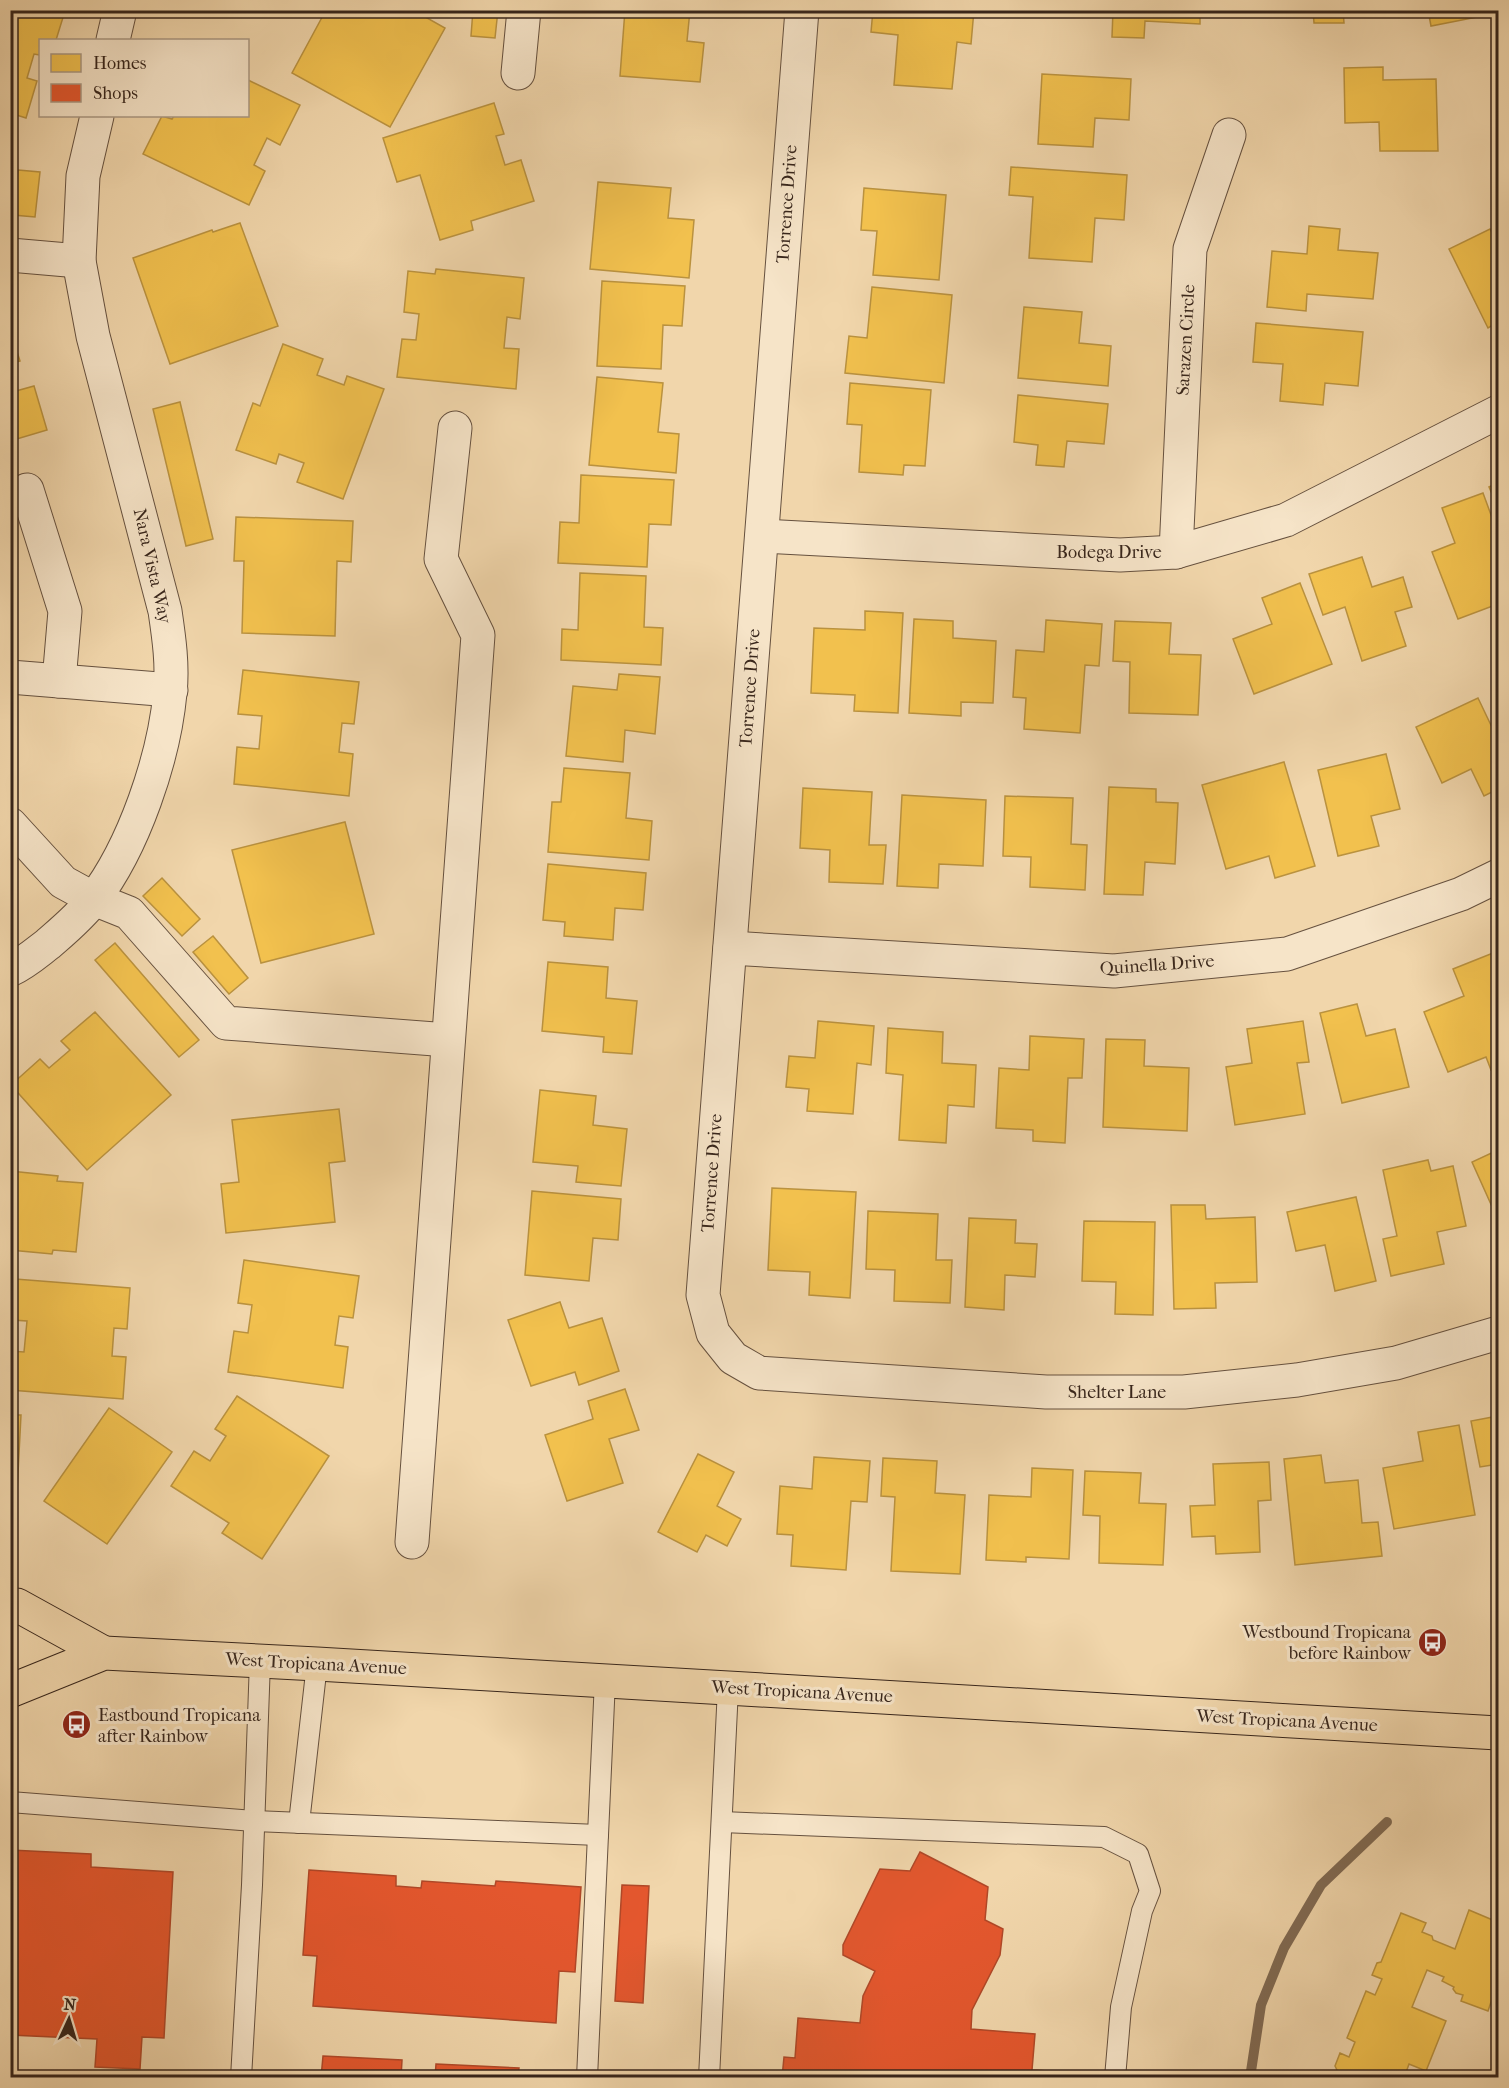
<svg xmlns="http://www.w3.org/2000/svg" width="1509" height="2088" viewBox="0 0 1509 2088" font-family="'IM FELL French Canon',serif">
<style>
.homes{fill:#f2c14e;stroke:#ba923f;stroke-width:1.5}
.shops{fill:#e4572e;stroke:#b04828;stroke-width:1.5}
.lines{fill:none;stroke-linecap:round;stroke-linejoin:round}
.stream{stroke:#816b54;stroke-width:10}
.service-casing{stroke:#66513f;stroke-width:22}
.minor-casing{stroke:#66513f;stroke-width:35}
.primary-casing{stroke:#37251b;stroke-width:35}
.service{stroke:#f6e4c8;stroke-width:20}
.minor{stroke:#f6e4c8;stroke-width:33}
.primary{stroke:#f1d6ab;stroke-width:33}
.labels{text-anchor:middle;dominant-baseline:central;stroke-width:6;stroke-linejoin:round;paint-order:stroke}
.street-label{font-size:18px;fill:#37251b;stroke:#f6e4c8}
.poi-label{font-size:18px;fill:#37251b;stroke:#f6e4c8;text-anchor:end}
</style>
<rect width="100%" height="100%" fill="#f1d6ab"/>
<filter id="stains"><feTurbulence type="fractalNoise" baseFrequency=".00333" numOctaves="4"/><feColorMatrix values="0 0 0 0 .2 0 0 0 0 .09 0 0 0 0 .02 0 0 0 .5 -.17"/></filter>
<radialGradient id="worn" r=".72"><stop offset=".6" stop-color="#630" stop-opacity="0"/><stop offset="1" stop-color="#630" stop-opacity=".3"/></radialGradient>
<g class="homes">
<path d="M10 10 65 11 56 40H40V55L34 54 27 78 37 81 26 118 10 113Z"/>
<path d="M217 10H273V16Z"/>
<path d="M326 10H413L445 28 390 127 292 73Z"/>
<path d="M473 10H498L495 38 471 36Z"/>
<path d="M625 10H690L687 41 704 43 700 82 620 76Z"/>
<path d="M873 10H974L971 44 957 42 952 89 894 85 898 35 871 32Z"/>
<path d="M1113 10H1200V24L1145 21 1144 38 1112 37Z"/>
<path d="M1215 10H1302V14L1215 13Z"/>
<path d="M1313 10H1343L1344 23H1314Z"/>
<path d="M1428 10H1498V13L1431 26Z"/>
<path d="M1383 67V80L1436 79 1438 151H1380L1379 122 1345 123 1344 68Z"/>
<path d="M1042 74 1131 79 1129 120 1095 118 1093 147 1038 144Z"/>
<path d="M248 80 300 105 280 145 267 138 254 165 265 171 249 205 143 154 162 116 172 119 174 116H248Z"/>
<path d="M494 103 504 134 496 136 505 165 521 160 534 201 471 221 473 230 440 240 420 175 397 182 383 138Z"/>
<path d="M1011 167 1127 175 1124 220 1095 218 1092 262 1029 258 1033 197 1009 195Z"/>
<path d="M18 170 40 172 35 217 13 215Z"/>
<path d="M598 182 671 188 668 218 694 220 689 278 590 269Z"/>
<path d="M864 188 946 195 939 280 873 275 877 231 861 230Z"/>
<path d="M240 223 278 326 170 364 133 258 212 230 213 232Z"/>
<path d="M1309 226 1340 229 1338 250 1378 253 1373 299 1307 294 1306 311 1267 307 1272 251 1307 254Z"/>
<path d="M1490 229 1498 246V322L1488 328 1449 249Z"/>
<path d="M436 269 524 278 520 319 507 317 504 348 519 349 516 389 397 377 402 339 416 340 419 314 404 312 408 271 435 274Z"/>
<path d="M602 281 685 286 682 326 663 325 661 369 597 366Z"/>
<path d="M872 287 952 295 944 383 845 373 849 336 867 338Z"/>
<path d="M1024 307 1082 312 1079 343 1111 346 1108 386 1018 378Z"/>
<path d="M1256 323 1363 332 1358 386 1325 383 1323 405 1280 401 1283 364 1253 362Z"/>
<path d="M10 330 20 361 10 364Z"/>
<path d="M283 344 323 359 317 375 344 385 347 376 384 389 343 499 297 482 304 463 279 454 276 464 236 450 253 403 260 406Z"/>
<path d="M10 372 16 391 34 386 47 430 10 441Z"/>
<path d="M597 377 663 383 658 432 679 434 676 473 589 465Z"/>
<path d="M850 383 931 390 925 466 904 465 903 475 859 472 862 425 847 424Z"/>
<path d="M1018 395 1108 404 1104 444 1067 441 1064 467 1036 465 1038 445 1014 442Z"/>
<path d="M180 402 213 539 186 546 153 409Z"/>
<path d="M581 475 674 480 671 525 649 524 647 567 558 563 560 522 579 523Z"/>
<path d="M1498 483V508L1489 487Z"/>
<path d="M1483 493 1498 534V604L1458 619 1432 552 1455 543 1442 508Z"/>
<path d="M236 517 353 521 351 562 337 561 335 636 242 633 244 561H234Z"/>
<path d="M1362 557 1372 587 1403 577 1412 607 1395 612 1406 646 1362 661 1345 607 1323 615 1309 574Z"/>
<path d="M580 573 646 576 644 627 663 628 661 665 561 660 562 629 578 630Z"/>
<path d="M1300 583 1332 664 1254 694 1233 639 1272 624 1262 598Z"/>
<path d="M865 611 903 613 898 713 854 711 855 695 811 693 814 628 865 630Z"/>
<path d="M914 619 953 621V638L996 641 993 703 961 702V716L909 713Z"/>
<path d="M1046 620 1102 624 1099 666 1085 665 1080 733 1024 729 1026 698 1013 697 1016 650 1044 652Z"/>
<path d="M1115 621 1171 623 1169 654 1201 655 1198 715 1129 713 1130 662 1113 661Z"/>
<path d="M243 670 359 682 354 724 342 723 339 752 353 754 349 796 234 784 237 747 259 749 262 716 238 714Z"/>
<path d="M619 674 660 677 655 734 625 730 623 762 566 756 573 686 617 690Z"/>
<path d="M1478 698 1498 740V789L1484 796 1471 769 1442 783 1416 727Z"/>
<path d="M1386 754 1400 809 1371 816 1379 846 1338 856 1318 770Z"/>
<path d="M1284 762 1315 866 1275 878 1269 856 1226 869 1202 785Z"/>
<path d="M564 768 630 773 626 818 652 821 649 860 548 852 552 802H561Z"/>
<path d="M1109 787 1156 789V802L1178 803 1175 864 1145 862 1143 895 1104 894Z"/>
<path d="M803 788 872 792 869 845H886L883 884 829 882 830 850 800 848Z"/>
<path d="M902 795 986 800 983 866 939 864 938 888 897 886Z"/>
<path d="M1005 796 1073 798 1071 844 1087 845 1085 890 1030 887 1031 857 1003 856Z"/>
<path d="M345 822 374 934 261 963 232 850Z"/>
<path d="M548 864 646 873 643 910 615 908 613 940 564 936 565 922 543 920Z"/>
<path d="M162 878 200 919 182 936 143 896Z"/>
<path d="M213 936 248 978 229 994 193 952Z"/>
<path d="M115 943 199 1040 179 1057 95 960Z"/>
<path d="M1493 953 1498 967V1067L1491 1070 1486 1057 1448 1072 1424 1012 1464 996 1453 969Z"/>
<path d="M548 962 608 967 606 998 637 1001 632 1054 603 1052 604 1037 542 1031Z"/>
<path d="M1357 1004 1366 1036 1395 1029 1409 1087 1342 1103 1320 1013Z"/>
<path d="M95 1012 171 1095 87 1170 11 1085 40 1059 49 1068 70 1050 61 1041Z"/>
<path d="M818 1021 874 1026 871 1065 857 1063 853 1114 807 1111 809 1089 786 1087 789 1056 815 1058Z"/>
<path d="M1303 1021 1309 1062 1297 1063 1305 1114 1235 1125 1226 1067 1252 1063 1247 1029Z"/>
<path d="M888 1028 943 1032 942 1063 976 1065 974 1107 948 1105 946 1143 899 1140 903 1075 886 1073Z"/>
<path d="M1030 1036 1084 1039 1082 1078H1068L1065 1143 1033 1141V1130L996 1128 999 1068 1029 1070Z"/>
<path d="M1106 1039 1145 1040 1144 1066 1189 1068 1187 1131 1103 1127Z"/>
<path d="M540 1090 596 1096 593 1125 627 1129 621 1186 576 1182 578 1166 533 1162Z"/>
<path d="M339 1109 345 1161 329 1163 335 1222 226 1233 221 1184 239 1182 232 1120Z"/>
<path d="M1498 1150V1220L1472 1162Z"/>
<path d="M1428 1160 1431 1171 1453 1166 1466 1226 1437 1232 1444 1264 1391 1276 1383 1239 1397 1236 1383 1170Z"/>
<path d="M10 1171 58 1176 57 1181 83 1183 76 1252 53 1250 52 1254 10 1250Z"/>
<path d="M772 1188 856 1192 850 1298 809 1295 810 1272 768 1270Z"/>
<path d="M532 1191 621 1199 618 1240 593 1238 589 1281 525 1275Z"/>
<path d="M1356 1197 1376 1281 1335 1291 1325 1245 1296 1251 1287 1212Z"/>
<path d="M1171 1205H1205L1206 1219 1255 1217 1257 1282 1215 1283 1216 1308 1174 1309Z"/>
<path d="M868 1211 938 1214 936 1260H952L950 1303 894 1301 895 1270 866 1269Z"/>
<path d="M969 1218 1016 1220 1015 1243 1037 1244 1035 1277 1005 1275 1004 1310 965 1307Z"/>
<path d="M1084 1221 1155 1222 1153 1315 1115 1314 1116 1282 1082 1281Z"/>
<path d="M244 1260 359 1276 353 1318 339 1316 335 1345 348 1347 343 1388 228 1372 234 1331 248 1333 252 1305 238 1303Z"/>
<path d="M15 1279 130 1288 127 1329 114 1328 112 1356 126 1357 123 1399 10 1390V1351L24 1352 27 1321 12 1320Z"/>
<path d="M560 1302 569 1328 602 1318 619 1371 579 1385 575 1372 531 1386 508 1320Z"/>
<path d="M625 1389 639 1430 609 1439 623 1483 567 1501 545 1435 593 1419 588 1401Z"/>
<path d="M237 1396 329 1456 262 1559 222 1533 229 1523 171 1486 194 1451 210 1461 226 1436 215 1429Z"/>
<path d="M109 1408 172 1452 107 1544 44 1501Z"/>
<path d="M10 1415H21L15 1531H10Z"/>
<path d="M1498 1416V1464L1480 1467 1471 1421Z"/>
<path d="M1459 1425 1475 1515 1394 1529 1383 1468 1423 1461 1418 1432Z"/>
<path d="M698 1454 734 1472 717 1506 741 1519 727 1546 706 1535 697 1552 658 1532Z"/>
<path d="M1321 1455 1325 1483 1358 1480 1362 1523 1378 1522 1382 1556 1295 1565 1284 1459Z"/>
<path d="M814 1457 870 1461 867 1502 851 1501 846 1570 791 1566 793 1535 777 1534 780 1486 812 1489Z"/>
<path d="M883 1458 937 1461 935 1493 965 1495 960 1574 891 1571 895 1497 881 1496Z"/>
<path d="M1269 1462 1271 1500 1258 1501 1260 1552 1216 1554 1215 1536 1192 1537 1190 1506 1215 1505 1213 1464Z"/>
<path d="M1032 1468 1073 1470 1069 1559 1026 1557V1562L986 1560 989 1495 1031 1497Z"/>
<path d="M1085 1471 1141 1473 1139 1503 1166 1504 1163 1565 1099 1563 1100 1516 1083 1515Z"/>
<path d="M1469 1910 1495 1921 1494 1923 1498 1925V1981L1488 2011 1461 2001 1463 1995 1456 1993 1453 1989 1454 1987 1442 1981 1444 1977 1427 1970 1412 2007 1446 2021 1426 2071 1409 2064 1404 2078H1334L1337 2070 1335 2066 1340 2053 1349 2057 1355 2042 1347 2038 1366 1991 1375 1995 1382 1979 1372 1975 1377 1963 1381 1962 1401 1913 1426 1923 1422 1932 1432 1936 1433 1940 1455 1949Z"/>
</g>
<g class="shops">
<path d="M10 1850 91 1854V1867L173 1872 164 2038 142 2037 140 2069 95 2067 97 2039 10 2035Z"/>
<path d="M920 1852 988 1887 985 1920 1003 1929 1000 1955 972 2010 971 2029 1035 2034 1032 2070 1048 2071 1047 2078H782L784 2057 795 2058 798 2018 860 2023 863 1996 875 1971 843 1955V1945L880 1869 910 1871Z"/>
<path d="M309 1870 396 1876V1886L421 1888 422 1881 495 1886 496 1881 581 1887 575 1972 559 1971 556 2023 313 2006 317 1956 303 1955Z"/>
<path d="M622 1885 649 1886 643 2003 615 2001Z"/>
<path d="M323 2056 402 2060 401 2078H321Z"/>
<path d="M436 2064 519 2068 518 2078H435Z"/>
</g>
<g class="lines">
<path class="stream" d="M1250 2078 1261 2005 1284 1948 1321 1885 1387 1822"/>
<defs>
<g id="service">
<path d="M10 1802 254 1821 598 1835"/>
<path d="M722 1822 1104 1837 1138 1854 1150 1891 1142 1911 1121 2007 1115 2078"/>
<path d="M299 1823 317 1664"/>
<path d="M241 2078 252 1885 260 1661"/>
<path d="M587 2078 605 1680"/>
<path d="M709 2078 728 1688"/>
</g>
<g id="minor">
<path d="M802 10 703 1295 713 1333 733 1358 759 1373 1046 1392H1184L1297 1380 1396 1363 1498 1333"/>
<path d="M113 40 120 10"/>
<path d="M518 73 524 10"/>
<path d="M10 255 79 261"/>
<path d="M27 490 65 611 59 681"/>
<path d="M762 536 1120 555 1176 552 1286 520 1498 412"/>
<path d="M1176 552 1190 249 1229 135"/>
<path d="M10 677 171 690"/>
<path d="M10 824 63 882 94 899 129 913 226 1023 448 1040"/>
<path d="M730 948 1114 971 1287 954 1461 894 1498 876"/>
<path d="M10 970C25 963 35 954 48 944 64 930 80 917 93 900 134 847 164 758 170 693 173 666 169 638 165 611L93 336 79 261 83 176 97 116"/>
<path d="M412 1542 478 635 441 559 455 428"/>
</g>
<g id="primary">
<path d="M10 1605H17L104 1653"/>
<path d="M10 1691 104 1653 317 1664 1498 1733"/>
</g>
</defs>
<use href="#service" class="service-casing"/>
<use href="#minor" class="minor-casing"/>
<use href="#primary" class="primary-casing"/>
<use href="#service" class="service"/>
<use href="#minor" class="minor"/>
<use href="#primary" class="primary"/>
</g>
<defs>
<symbol id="bus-disc" viewBox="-11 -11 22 22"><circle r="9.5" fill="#8f2418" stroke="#f6e4c8"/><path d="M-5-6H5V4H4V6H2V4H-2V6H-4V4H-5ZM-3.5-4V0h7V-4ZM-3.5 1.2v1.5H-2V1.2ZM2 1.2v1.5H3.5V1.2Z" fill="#fff"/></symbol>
</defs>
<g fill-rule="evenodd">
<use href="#bus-disc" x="1416" y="1626" width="33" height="33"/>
<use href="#bus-disc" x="60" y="1708" width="33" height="33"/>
</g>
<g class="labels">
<g class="street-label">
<text transform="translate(787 204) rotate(-86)">Torrence Drive</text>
<text transform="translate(1186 340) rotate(-87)">Sarazen Circle</text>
<text x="1109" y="552">Bodega Drive</text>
<text transform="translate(152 566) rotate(77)">Nara Vista Way</text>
<text transform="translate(750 688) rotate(-86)">Torrence Drive</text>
<text transform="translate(1157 965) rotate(-4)">Quinella Drive</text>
<text transform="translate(712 1173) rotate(-86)">Torrence Drive</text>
<text x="1117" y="1392">Shelter Lane</text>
<text transform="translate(316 1664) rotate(3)">West Tropicana Avenue</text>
<text transform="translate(802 1692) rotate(3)">West Tropicana Avenue</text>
<text transform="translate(1287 1721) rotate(3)">West Tropicana Avenue</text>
</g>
<g class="poi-label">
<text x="1411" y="1632">Westbound Tropicana<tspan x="1411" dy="21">before Rainbow</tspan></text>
<text x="98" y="1715" text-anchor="start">Eastbound Tropicana<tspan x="98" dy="21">after Rainbow</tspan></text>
</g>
</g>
<rect width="1509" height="2088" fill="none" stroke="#f1d6ab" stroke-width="36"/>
<rect x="12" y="12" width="1485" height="2064" fill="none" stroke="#37251b" stroke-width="3"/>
<rect x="18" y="18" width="1473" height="2052" fill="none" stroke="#37251b" stroke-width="1.5"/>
<rect x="39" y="39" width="210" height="78" fill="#f6e4c8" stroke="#aa9883" stroke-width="1.5"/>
<rect x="51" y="54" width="30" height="18" fill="#f2c14e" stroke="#aa9883" stroke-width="1.5"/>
<text x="93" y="69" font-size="18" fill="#37251b">Homes</text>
<rect x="51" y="84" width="30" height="18" fill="#e4572e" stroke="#aa9883" stroke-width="1.5"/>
<text x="93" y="99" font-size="18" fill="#37251b">Shops</text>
<g transform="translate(69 2019) rotate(4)" stroke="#f6e4c8" stroke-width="4.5" paint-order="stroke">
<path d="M0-4.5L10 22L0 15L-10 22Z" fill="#37251b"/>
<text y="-9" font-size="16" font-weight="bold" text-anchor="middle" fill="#37251b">N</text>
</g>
<rect width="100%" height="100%" filter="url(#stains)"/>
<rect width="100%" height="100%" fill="url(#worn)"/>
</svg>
